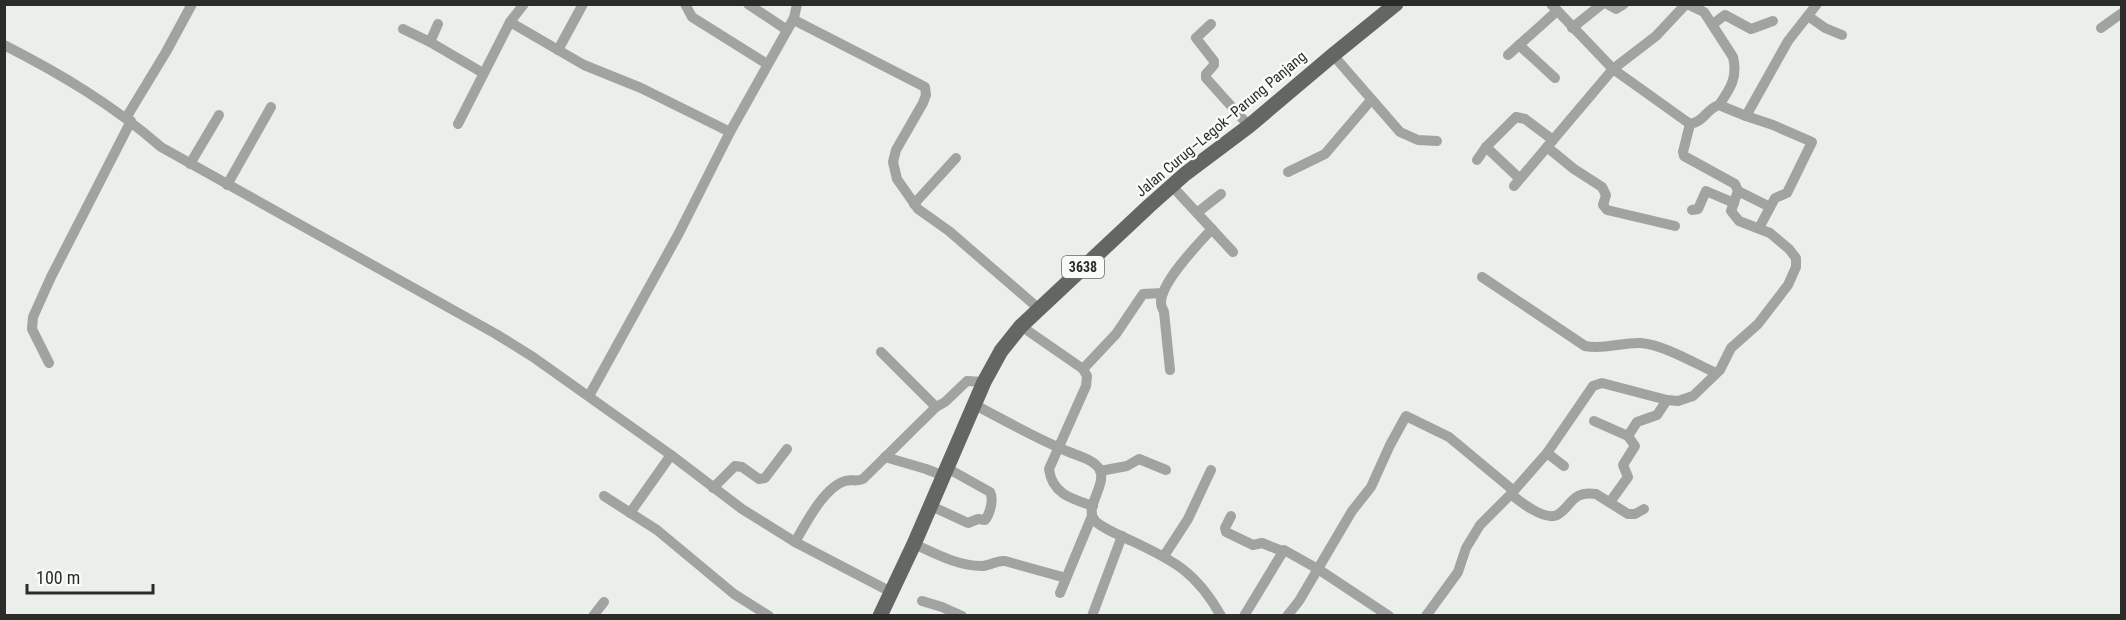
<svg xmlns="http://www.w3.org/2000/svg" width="2126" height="620" viewBox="0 0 2126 620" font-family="'Roboto Condensed',sans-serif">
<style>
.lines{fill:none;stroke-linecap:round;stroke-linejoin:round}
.minor{stroke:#a1a3a1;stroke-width:10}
.primary{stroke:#636662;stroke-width:15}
.labels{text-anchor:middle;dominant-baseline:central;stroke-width:5;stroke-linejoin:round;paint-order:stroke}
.shield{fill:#f8fcf7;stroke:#686a68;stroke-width:1.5}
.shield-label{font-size:14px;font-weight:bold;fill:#2a2c2a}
.street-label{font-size:15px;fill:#2a2c2a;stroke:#f8fcf7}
</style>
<rect width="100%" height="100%" fill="#eaefea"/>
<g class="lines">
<g class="minor">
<path d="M685 4 692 17 767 64"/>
<path d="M748 4 787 30"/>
<path d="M797 4 794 18 796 21 925 87 926 95 923 103 896 150 893 162 897 179 918 209 949 231 1038 308"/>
<path d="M1551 4 1613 69 1690 124C1704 122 1706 109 1719 105L1746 116 1773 125 1812 142 1787 193 1775 198 1759 228"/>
<path d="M1607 4 1616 9 1624 4"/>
<path d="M1687 4 1704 12 1733 57C1738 78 1730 89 1719 105"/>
<path d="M1808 16 1825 28 1842 35"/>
<path d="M510 22 584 65 641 88 730 132"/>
<path d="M1211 24 1196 38 1214 61V65L1206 74V78L1249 126"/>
<path d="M1713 24 1725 15 1751 29 1773 21"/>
<path d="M1572 28 1602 4"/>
<path d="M2101 28 2122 13"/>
<path d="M403 29 430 42 483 73"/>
<path d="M430 42 438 24"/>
<path d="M4 45C61 74 113 105 161 147L496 334 533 357 671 455 742 509 795 542 891 592"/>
<path d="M1519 45 1555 78"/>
<path d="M558 50 583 4"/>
<path d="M1333 55 1400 132 1418 140 1437 141"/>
<path d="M1508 55 1557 11"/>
<path d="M1746 116 1788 41 1817 4"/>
<path d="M126 118 166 52 192 4"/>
<path d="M458 124 510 22 524 4"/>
<path d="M1486 147 1519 178"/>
<path d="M1547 147 1574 169 1602 187 1606 195 1603 205 1607 210 1675 226"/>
<path d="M1477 160 1486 147 1516 117 1525 119 1553 140"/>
<path d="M190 164 219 115"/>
<path d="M1288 172 1325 154 1371 100"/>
<path d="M227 185 271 107"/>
<path d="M1172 186 1233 252"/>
<path d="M1514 186 1613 69 1656 36 1686 4"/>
<path d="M1738 191 1770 207"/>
<path d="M914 204 956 158"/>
<path d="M1692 210 1698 209 1706 191 1734 203"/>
<path d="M1198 212 1221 194"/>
<path d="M1482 277 1585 346C1604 350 1622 342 1641 343 1664 345 1694 363 1716 373"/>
<path d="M1021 326 1083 369 1087 376 1086 386 1049 469C1052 494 1072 499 1093 506"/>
<path d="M881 352 936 407"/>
<path d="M49 363 32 329 33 317 51 277 131 121"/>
<path d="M1083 369 1116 334 1143 294 1163 293"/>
<path d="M1170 370 1164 312C1163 309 1161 307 1161 303 1160 283 1198 244 1212 229"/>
<path d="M589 396 679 233 730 132 794 18"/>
<path d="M975 405C1006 421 1037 439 1069 452 1079 456 1095 460 1100 470 1107 486 1082 509 1096 522 1106 530 1121 536 1132 541 1175 561 1197 573 1221 616"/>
<path d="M1594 421 1628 436"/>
<path d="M1547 453 1564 466"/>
<path d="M885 457 926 469 944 476"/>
<path d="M1100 471 1127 466 1139 459 1166 470"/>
<path d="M713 488 735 466 742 467 759 479 765 478 787 449"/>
<path d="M1511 494C1520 502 1545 521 1557 515 1571 508 1571 490 1596 494L1628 514H1635L1644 509"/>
<path d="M604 496 657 530 734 594 769 616"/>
<path d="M1610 502 1628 477 1623 465 1635 446 1628 436 1637 422 1657 415 1667 400"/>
<path d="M931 506 968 523 978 519 985 520C990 514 994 499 990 492L947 468"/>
<path d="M630 513 671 455"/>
<path d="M1231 516 1225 528 1226 532 1253 545 1262 543 1282 551"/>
<path d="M795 542C805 525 824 487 845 481 852 479 856 482 863 479L936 407 945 402 967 381 984 382"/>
<path d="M914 544C936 554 958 566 982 566 990 566 996 560 1005 561L1066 578"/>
<path d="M1164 556 1188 519 1211 470"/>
<path d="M1060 593 1092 516"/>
<path d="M922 601 942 607 962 616"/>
<path d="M593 616 604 602"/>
<path d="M1092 616 1122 536"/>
<path d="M1244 616 1284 550 1318 569 1389 616"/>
<path d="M1287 616 1299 601 1352 511 1371 487 1390 445 1406 416 1449 437 1514 491"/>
<path d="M1426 616 1458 572 1466 548 1480 525 1511 494 1547 453 1593 386 1602 383 1667 400 1678 401 1693 396 1720 370 1731 348 1758 324 1788 285 1796 267V258L1789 249 1770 233 1739 221 1731 211 1738 191 1735 184 1684 156 1683 152 1690 124"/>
</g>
<path class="primary" d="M880 616 914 544 984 382 1001 351 1021 326 1149 206 1185 174 1249 126 1333 55 1396 4"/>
</g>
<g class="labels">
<rect class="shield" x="1062" y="256" width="42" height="22" rx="4.5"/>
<g class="shield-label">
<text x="1083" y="267">3638</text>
</g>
<g class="street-label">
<text transform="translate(1221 124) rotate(-40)">Jalan Curug–Legok–Parung Panjang</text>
</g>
</g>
<rect width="2126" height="620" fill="none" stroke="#2a2c2a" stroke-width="12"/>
<path d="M27 584v9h126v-9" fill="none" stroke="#2a2c2a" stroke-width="3"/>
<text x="36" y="584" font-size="18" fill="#2a2c2a" stroke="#f8fcf7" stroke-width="4.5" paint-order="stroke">100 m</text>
</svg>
